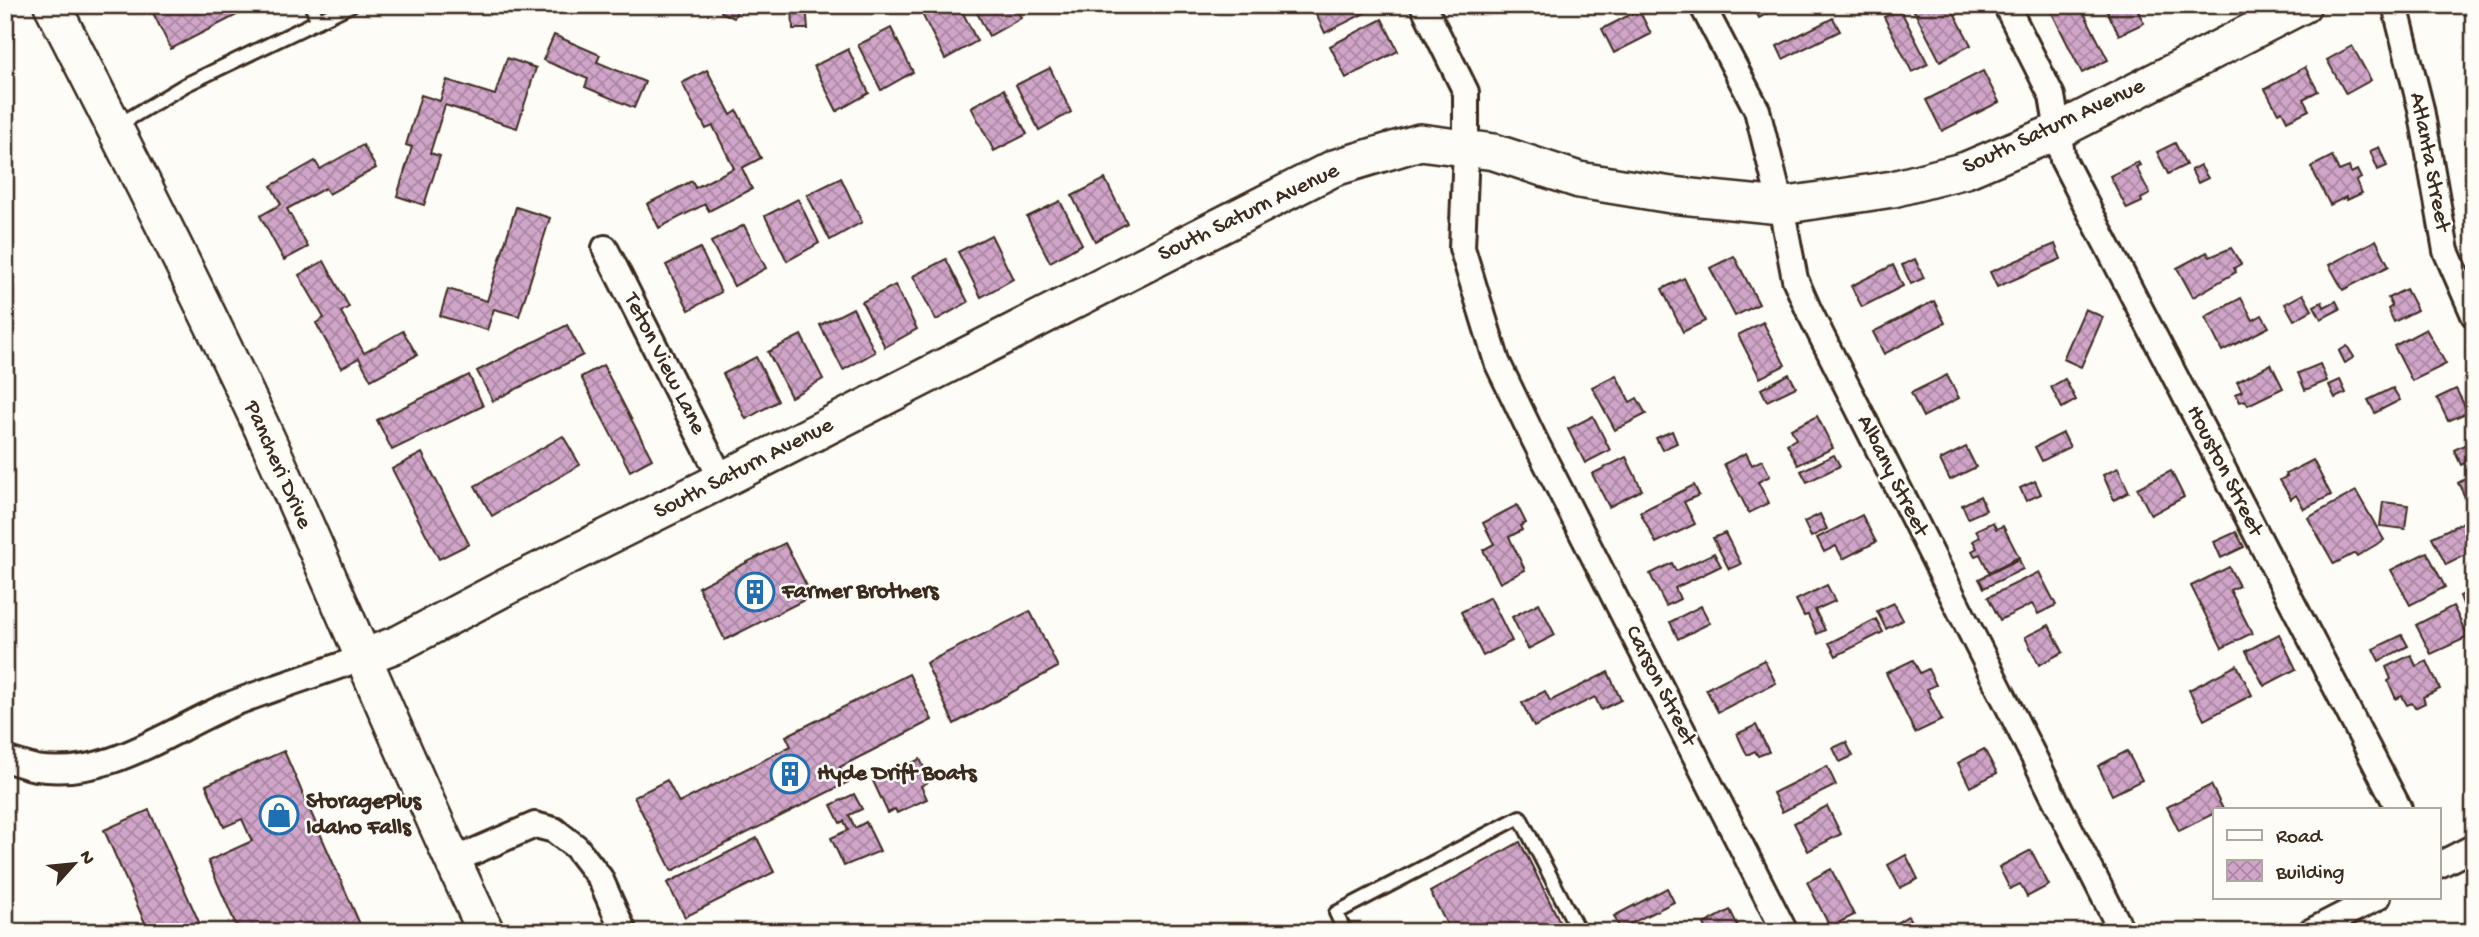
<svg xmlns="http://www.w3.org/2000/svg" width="2479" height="937" viewBox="0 0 2479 937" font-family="'Gochi Hand',sans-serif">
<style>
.building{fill:url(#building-cross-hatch);stroke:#3b2a1e;stroke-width:2}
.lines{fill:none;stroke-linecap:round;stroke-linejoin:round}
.lane-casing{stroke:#3b2a1e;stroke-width:18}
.street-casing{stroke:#3b2a1e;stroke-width:30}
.secondary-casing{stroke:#3b2a1e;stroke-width:40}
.lane{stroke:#fdfcf7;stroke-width:12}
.street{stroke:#fdfcf7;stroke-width:24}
.secondary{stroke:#fdfcf7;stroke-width:35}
.labels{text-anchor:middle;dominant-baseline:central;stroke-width:5;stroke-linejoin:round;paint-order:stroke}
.street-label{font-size:23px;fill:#3b2a1e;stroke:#fdfcf7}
.poi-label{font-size:23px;font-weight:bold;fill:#3b2a1e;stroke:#fdfcf7;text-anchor:start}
</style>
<defs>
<pattern id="building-cross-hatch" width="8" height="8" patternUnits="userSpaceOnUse" patternTransform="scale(1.75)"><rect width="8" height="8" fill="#d0a5c9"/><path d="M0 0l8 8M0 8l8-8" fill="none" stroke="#aa87a3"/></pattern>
</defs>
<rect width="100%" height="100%" fill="#fdfcf7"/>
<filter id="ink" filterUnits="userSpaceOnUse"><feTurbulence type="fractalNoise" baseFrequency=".0143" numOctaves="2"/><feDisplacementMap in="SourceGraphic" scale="14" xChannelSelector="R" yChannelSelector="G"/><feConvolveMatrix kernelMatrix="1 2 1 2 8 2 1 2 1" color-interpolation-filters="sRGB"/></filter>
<g filter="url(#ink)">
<g class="building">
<path d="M158 5H256L171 49 151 9Z"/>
<path d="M724 5H740L734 18 721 12Z"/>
<path d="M792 5H806L808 29H793Z"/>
<path d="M939 5H959L977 41 945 59 922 14Z"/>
<path d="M973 5H1015L1021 18 989 36Z"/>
<path d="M1324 5H1379V6L1325 33 1314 10Z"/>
<path d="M1752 5H1784L1759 18Z"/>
<path d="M1911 5H1950L1971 45 1940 61Z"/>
<path d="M2048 5H2080L2108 60 2082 73Z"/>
<path d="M2104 5H2135L2144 23 2119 35Z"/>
<path d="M1900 9 1928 64 1912 72 1884 17Z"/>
<path d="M1639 10 1651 34 1614 53 1602 29Z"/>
<path d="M1833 18 1840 31 1783 59 1777 46Z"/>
<path d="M1382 19 1398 51 1346 78 1330 46Z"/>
<path d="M891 28 913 72 881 90 858 45Z"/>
<path d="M554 35 600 55 597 62 645 82 634 108 585 87 588 79 543 60Z"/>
<path d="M2352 46 2371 80 2346 94 2327 60Z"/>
<path d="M848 49 869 93 837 111 814 66Z"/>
<path d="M507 58 536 68 517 128 445 105 430 153 440 156 424 205 397 196 412 147 406 145 421 95 440 101 447 80 495 95Z"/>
<path d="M2305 67 2318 91 2303 99 2309 110 2287 121 2282 111 2278 113 2265 89Z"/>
<path d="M1050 68 1071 112 1039 130 1016 85Z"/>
<path d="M707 70 731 115 737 111 761 158 742 168 752 189 709 211 705 204 659 228 647 204 692 181 695 188 734 168 713 126 706 129 682 83Z"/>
<path d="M1983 71 1999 102 1942 131 1926 100Z"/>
<path d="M1004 89 1027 134 994 151 971 107Z"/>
<path d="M2175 143 2186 165 2168 174 2157 152Z"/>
<path d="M363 145 376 168 329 194 325 188 287 209 308 247 284 260 260 216 281 204 271 186 315 161 320 169Z"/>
<path d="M2379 147 2387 166 2378 170 2370 151Z"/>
<path d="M2332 156 2339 171 2349 167 2351 173 2357 170 2361 178 2356 181 2362 193 2347 200 2346 197 2330 205 2311 167Z"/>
<path d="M2138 162 2140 165 2136 167 2150 194 2141 199 2142 202 2127 209 2110 176Z"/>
<path d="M2200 165 2208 178 2198 183 2191 170Z"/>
<path d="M841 178 862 222 830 240 807 195Z"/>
<path d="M1105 179 1127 223 1095 241 1072 196Z"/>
<path d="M798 199 819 243 787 261 765 216Z"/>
<path d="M1060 201 1082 244 1050 262 1027 217Z"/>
<path d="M516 207 550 218 519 316 494 309 487 330 440 316 448 289 487 301Z"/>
<path d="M744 225 766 268 734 286 711 242Z"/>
<path d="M991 235 1013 279 981 297 958 252Z"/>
<path d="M2376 240 2389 266 2343 290 2329 265Z"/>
<path d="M2055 244 2061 259 1997 287 1990 272Z"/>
<path d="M700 248 721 292 689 310 666 265Z"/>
<path d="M2231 248 2241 264 2234 268 2236 272 2193 297 2177 268 2207 252 2210 257Z"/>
<path d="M1734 256 1759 304 1735 316 1710 268Z"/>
<path d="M946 259 968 302 936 320 913 276Z"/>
<path d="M1915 259 1924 278 1911 284 1902 265Z"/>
<path d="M324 261 349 307 341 312 364 353 403 331 417 355 371 380 359 358 341 368 316 323 324 318 299 275Z"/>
<path d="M1893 265 1903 286 1862 307 1851 286Z"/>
<path d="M1684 278 1705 321 1683 332 1662 289Z"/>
<path d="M895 285 917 329 885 347 862 302Z"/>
<path d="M2406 289 2417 310 2394 322 2388 309 2392 306 2388 298Z"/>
<path d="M2303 294 2312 310 2294 320 2285 304Z"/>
<path d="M2241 298 2253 320 2262 315 2269 327 2222 351 2205 317Z"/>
<path d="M1934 301 1945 323 1884 354 1873 332Z"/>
<path d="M2336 301 2340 309 2321 319 2314 306 2322 302 2324 307Z"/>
<path d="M853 308 875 352 843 370 820 325Z"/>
<path d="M2085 309 2103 317 2081 367 2063 359Z"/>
<path d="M1763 322 1785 365 1760 378 1738 335Z"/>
<path d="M567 325 583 355 493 401 477 371Z"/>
<path d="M2426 329 2446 364 2412 381 2394 346Z"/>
<path d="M801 335 823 379 791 397 768 352Z"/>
<path d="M2347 346 2354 357 2345 363 2339 351Z"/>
<path d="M756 357 778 401 746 419 723 374Z"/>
<path d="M2271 364 2283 388 2248 405 2245 400 2240 402 2236 394 2242 391 2237 382Z"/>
<path d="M2320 364 2327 381 2305 390 2298 373Z"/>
<path d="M603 365 652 459 630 471 581 377Z"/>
<path d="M1789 374 1796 387 1767 401 1761 389Z"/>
<path d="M469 375 483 406 392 450 377 420Z"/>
<path d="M1616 375 1630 402 1637 398 1646 414 1615 430 1592 387Z"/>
<path d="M1947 375 1959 398 1923 417 1911 393Z"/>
<path d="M2065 379 2076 400 2062 408 2051 387Z"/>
<path d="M2340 380 2346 393 2335 398 2329 385Z"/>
<path d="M2393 388 2400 400 2375 413 2368 400Z"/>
<path d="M2456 389 2468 412 2448 421 2437 398Z"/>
<path d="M1593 416 1610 450 1585 463 1568 429Z"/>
<path d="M1817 416 1833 448 1798 465 1787 444 1796 439 1791 429Z"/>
<path d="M1672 431 1677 443 1662 450 1656 438Z"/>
<path d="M2063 433 2070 447 2042 461 2035 447Z"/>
<path d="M563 436 580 465 492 516 475 486Z"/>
<path d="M2474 440V494L2466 499 2458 483 2471 476 2465 463 2461 465 2454 450Z"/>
<path d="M1966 447 1976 467 1950 480 1940 460Z"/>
<path d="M422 453 469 544 439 559 392 469Z"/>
<path d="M1746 453 1752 465 1762 460 1770 476 1758 482 1769 503 1749 513 1724 464Z"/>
<path d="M1834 455 1840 466 1807 482 1801 471Z"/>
<path d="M1626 457 1642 490 1609 507 1592 474Z"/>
<path d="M2313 460 2331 495 2304 509 2296 495 2291 499 2280 480 2287 476 2286 474Z"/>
<path d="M2118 468 2129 492 2114 500 2103 475Z"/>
<path d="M2171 471 2184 497 2151 515 2137 488Z"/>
<path d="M2035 481 2041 494 2026 501 2020 488Z"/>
<path d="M1694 485 1699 495 1684 502 1695 524 1656 543 1640 512Z"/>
<path d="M2356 491 2384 540 2357 556 2355 553 2334 564 2308 518Z"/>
<path d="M1980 496 1986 510 1968 518 1962 505Z"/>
<path d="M2383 502 2408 505 2405 529 2380 526Z"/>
<path d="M1517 505 1526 523 1520 526 1522 530 1509 537 1525 570 1500 583 1483 550 1494 544 1483 523Z"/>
<path d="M1820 514 1827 529 1811 537 1804 522Z"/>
<path d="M1862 515 1876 542 1843 559 1836 546 1824 552 1817 538Z"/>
<path d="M2474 517V551L2446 565 2432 537Z"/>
<path d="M1993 522 1996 529 2003 526 2019 557 1989 572 1980 554 1975 556 1972 551 1977 548 1973 541 1980 537 1976 530Z"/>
<path d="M2236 532 2244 547 2221 558 2214 542Z"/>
<path d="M1725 533 1741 564 1729 569 1713 538Z"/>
<path d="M785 543 812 596 725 640 698 587Z"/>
<path d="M2427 552 2445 587 2410 605 2391 570Z"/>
<path d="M1714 553 1721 566 1675 588 1680 599 1666 606 1650 574 1672 563 1676 571Z"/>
<path d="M2019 559 2023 569 1984 588 1979 579Z"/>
<path d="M2229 567 2239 586 2230 590 2252 633 2222 648 2191 586Z"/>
<path d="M2039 572 2056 605 2038 614 2032 604 2000 620 1988 597Z"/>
<path d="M1827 585 1835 601 1815 610 1825 630 1817 634 1808 615 1804 616 1796 600Z"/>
<path d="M2474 589V612L2467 615 2460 596Z"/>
<path d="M1490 597 1512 641 1483 656 1461 612Z"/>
<path d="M1539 603 1555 635 1528 649 1512 617Z"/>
<path d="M1894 603 1903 620 1886 629 1877 611Z"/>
<path d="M1701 606 1710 623 1678 639 1670 622Z"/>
<path d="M2453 606 2468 637 2431 654 2416 625Z"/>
<path d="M1030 611 1058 667 954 724 926 663Z"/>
<path d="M1876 619 1883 632 1836 656 1829 643Z"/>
<path d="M2049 625 2063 652 2039 665 2025 637Z"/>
<path d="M2279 634 2296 669 2264 686 2246 651Z"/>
<path d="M2402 635 2408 646 2379 661 2373 649Z"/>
<path d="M2411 655 2416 666 2427 661 2440 689 2423 697 2425 703 2415 708 2412 703 2407 705 2402 696 2396 699 2388 681 2391 679 2386 667Z"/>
<path d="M1764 660 1776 683 1718 712 1706 689Z"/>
<path d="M1913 660 1920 673 1928 669 1936 685 1927 689 1942 720 1915 733 1886 673Z"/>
<path d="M2237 665 2252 695 2204 720 2189 690Z"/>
<path d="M1608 672 1621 700 1601 710 1595 697 1534 727 1522 703 1545 691 1550 701Z"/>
<path d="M909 674 932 720 840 767 848 782 672 871 634 797 667 780 679 803 791 746 786 736Z"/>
<path d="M1756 725 1769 752 1758 756 1755 751 1747 755 1737 734Z"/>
<path d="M1846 742 1853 756 1840 762 1833 748Z"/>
<path d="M1984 749 1997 773 1970 787 1958 763Z"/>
<path d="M284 751 363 931 239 932 208 861 252 841 242 819 224 827 206 785Z"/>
<path d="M2127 751 2142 780 2112 795 2098 766Z"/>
<path d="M920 759 930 781 921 786 927 799 897 813 895 809 888 813 873 781Z"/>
<path d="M1827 766 1836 785 1782 812 1773 793Z"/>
<path d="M2211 785 2223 809H2215V813L2179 831 2167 807Z"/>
<path d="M854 794 862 809 849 815 855 828 866 822 880 851 844 866 831 838 848 830 844 821 840 823 831 805Z"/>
<path d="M1827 806 1841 834 1808 851 1794 823Z"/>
<path d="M149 810 203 931 202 932H149L104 830Z"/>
<path d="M757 838 774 872 685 917 667 883Z"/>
<path d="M1520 842 1565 932H1451L1430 892Z"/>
<path d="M2031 850 2049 885 2027 897 2020 884 2010 889 1999 867Z"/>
<path d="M1906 855 1918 879 1900 888 1888 865Z"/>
<path d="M1831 869 1854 915 1830 927 1807 882Z"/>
<path d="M1667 888 1674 902 1620 929 1614 916Z"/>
<path d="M1730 910 1741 932H1708L1704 924Z"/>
<path d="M1908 916 1917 932H1892L1890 927Z"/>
</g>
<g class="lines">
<defs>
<g id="lane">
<path d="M311 5 318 21"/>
<path d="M115 127 185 85 351 5"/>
<path d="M1345 932 1336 913 1520 817 1579 932"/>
</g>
<g id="street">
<path d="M1423 5 1466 92V149L1462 248 1497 362 1534 439 1785 932"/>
<path d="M1702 5 1757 110 1781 206 1795 279 1809 311 2122 932"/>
<path d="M2006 5 2052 96 2063 160 2399 809"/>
<path d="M2395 5 2421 109 2446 251 2474 315"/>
<path d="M605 248 722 480"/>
<path d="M5 759C15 762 26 766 36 768 108 779 165 733 227 706 272 688 318 674 364 657"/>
<path d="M452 861 535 825 554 830 576 847 600 878 624 932"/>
<path d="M2439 865 2474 847"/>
<path d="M2310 932 2378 897"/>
</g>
<g id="secondary">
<path d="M52 5C124 145 195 285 262 428 339 595 407 766 486 932"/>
<path d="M364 657 400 643 510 585 722 480 1334 168 1420 142 1494 152 1579 180 1671 195 1781 206 1893 189 1966 170 2058 131 2303 5"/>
</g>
</defs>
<use href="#lane" class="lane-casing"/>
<use href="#street" class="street-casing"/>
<use href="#secondary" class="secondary-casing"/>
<use href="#lane" class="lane"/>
<use href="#street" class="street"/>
<use href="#secondary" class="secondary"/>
</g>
</g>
<defs>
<symbol id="building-ring" viewBox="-11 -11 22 22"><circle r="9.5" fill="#fdfcf7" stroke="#1f6fb2" stroke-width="1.5"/><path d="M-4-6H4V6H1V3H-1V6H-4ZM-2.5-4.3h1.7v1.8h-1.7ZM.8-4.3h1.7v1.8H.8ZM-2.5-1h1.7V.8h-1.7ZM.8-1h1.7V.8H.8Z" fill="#1f6fb2"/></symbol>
<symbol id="shop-ring" viewBox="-11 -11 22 22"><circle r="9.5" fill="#fdfcf7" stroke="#1f6fb2" stroke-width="1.5"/><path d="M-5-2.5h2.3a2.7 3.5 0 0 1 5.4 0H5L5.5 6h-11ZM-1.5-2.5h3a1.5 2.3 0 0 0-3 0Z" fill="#1f6fb2"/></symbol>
</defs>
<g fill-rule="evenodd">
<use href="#building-ring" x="733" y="570" width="44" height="44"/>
<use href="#building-ring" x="768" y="752" width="44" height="44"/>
<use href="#shop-ring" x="257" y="793" width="44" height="44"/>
</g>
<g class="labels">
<g class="street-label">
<text transform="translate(2054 127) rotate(-25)">South Saturn Avenue</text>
<text transform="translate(2429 162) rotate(79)">Atlanta Street</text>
<text transform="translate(1249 213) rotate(-26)">South Saturn Avenue</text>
<text transform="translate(664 364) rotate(63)">Teton View Lane</text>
<text transform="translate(277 465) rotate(66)">Pancheri Drive</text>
<text transform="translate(744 469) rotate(-27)">South Saturn Avenue</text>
<text transform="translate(2224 471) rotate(63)">Houston Street</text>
<text transform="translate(1892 476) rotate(63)">Albany Street</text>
<text transform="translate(1660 686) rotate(63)">Carson Street</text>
</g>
<g class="poi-label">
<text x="782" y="592">Farmer Brothers</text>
<text x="817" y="774">Hyde Drift Boats</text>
<text x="306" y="802">StoragePlus<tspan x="306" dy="26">Idaho Falls</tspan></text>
</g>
</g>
<rect width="2479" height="937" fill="none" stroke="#fdfcf7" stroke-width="28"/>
<rect x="14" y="14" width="2451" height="909" fill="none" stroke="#3b2a1e" stroke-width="2.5" filter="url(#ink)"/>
<rect x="2213" y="808" width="228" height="91" fill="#fdfcf7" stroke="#afa8a0" stroke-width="2"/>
<rect x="2227" y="830" width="35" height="10" fill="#fdfcf7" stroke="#afa8a0" stroke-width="2"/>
<text x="2276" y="842" font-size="21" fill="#3b2a1e">Road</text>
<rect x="2227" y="860" width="35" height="21" fill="url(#building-cross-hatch)" stroke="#afa8a0" stroke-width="2"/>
<text x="2276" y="878" font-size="21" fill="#3b2a1e">Building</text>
<g transform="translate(74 864) rotate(63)" stroke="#fdfcf7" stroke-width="5" paint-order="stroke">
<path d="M0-5L12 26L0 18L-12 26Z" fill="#3b2a1e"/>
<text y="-10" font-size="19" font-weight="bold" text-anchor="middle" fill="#3b2a1e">N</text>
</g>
</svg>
